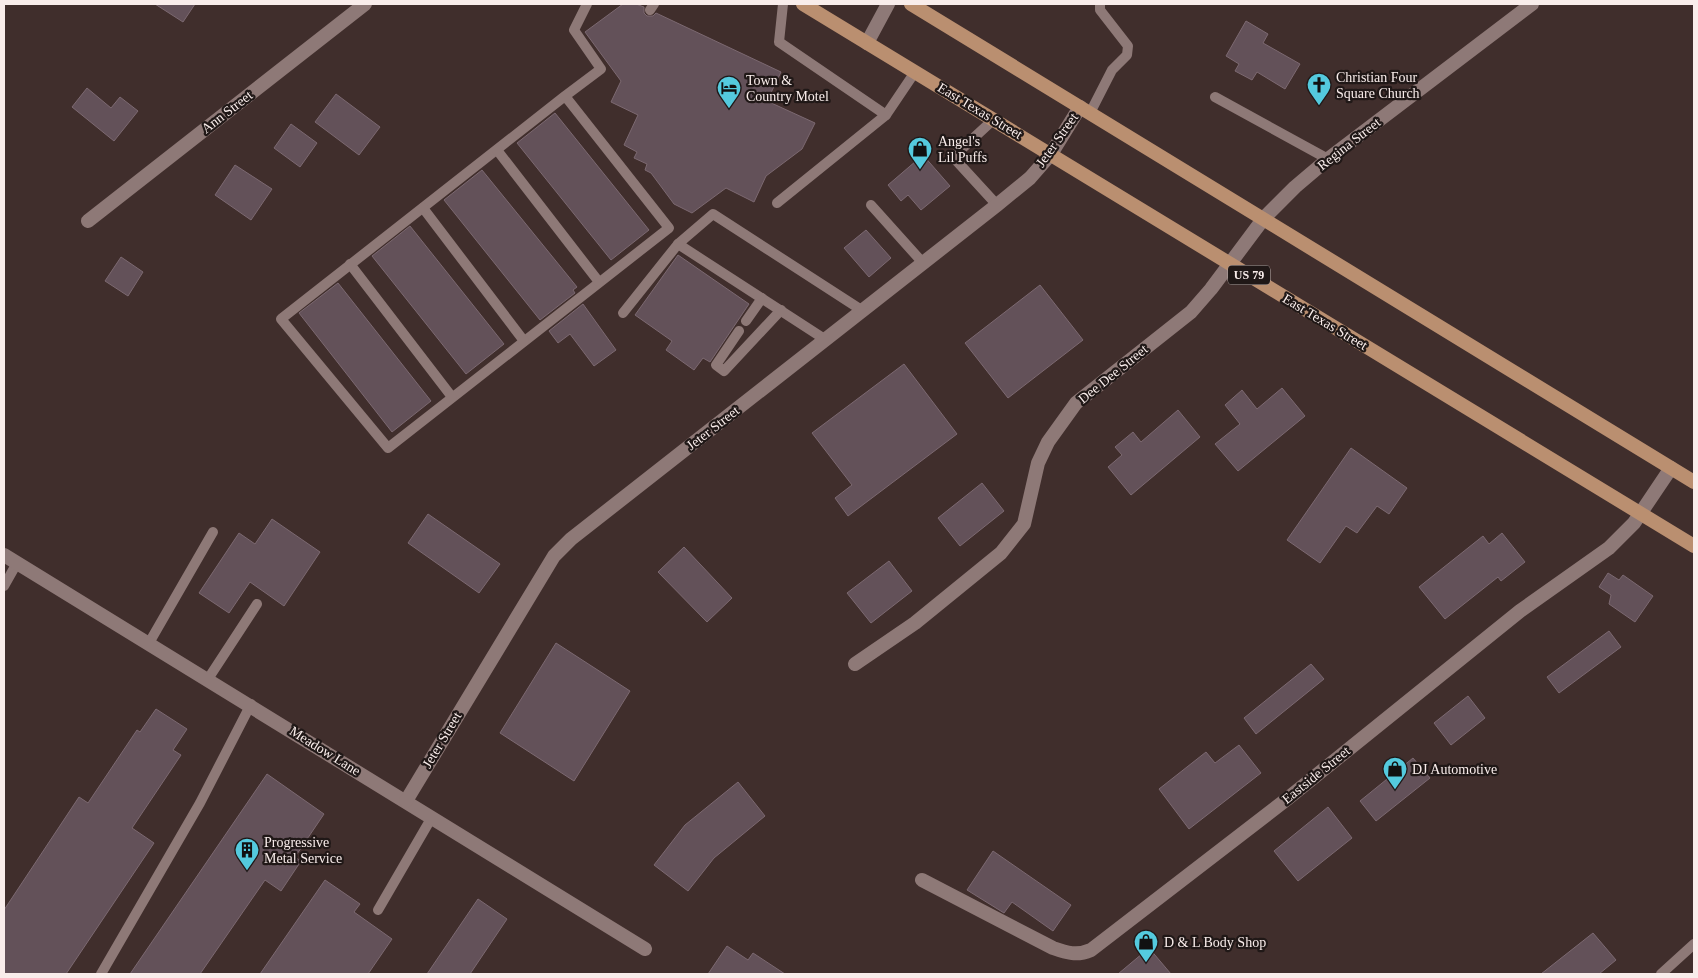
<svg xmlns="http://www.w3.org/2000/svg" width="1698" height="978" viewBox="0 0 1698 978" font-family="Georgia,serif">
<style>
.building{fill:#635159;stroke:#7c6971}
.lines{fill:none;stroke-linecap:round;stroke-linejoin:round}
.service{stroke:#8e7977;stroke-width:10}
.minor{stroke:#8e7977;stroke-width:14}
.primary{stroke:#ba8f70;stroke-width:14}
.labels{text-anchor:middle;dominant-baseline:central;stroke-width:4.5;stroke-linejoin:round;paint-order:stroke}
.shield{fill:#201817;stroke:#b8adab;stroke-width:1}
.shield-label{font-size:12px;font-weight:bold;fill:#f9edeb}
.poi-label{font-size:14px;fill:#f9edeb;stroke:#201817;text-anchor:start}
.street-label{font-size:14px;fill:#f9edeb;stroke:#201817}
</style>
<rect width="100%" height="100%" fill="#402e2c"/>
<g class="building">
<path d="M155 4H195L183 22Z"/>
<path d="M623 4H636L644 7V13L647 16H653L656 13 781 72 767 101 815 123 802 149 766 176 754 202 726 188 692 213 674 204 651 173 645 170 647 164 634 158 637 152 624 145 638 115 611 102 621 81 585 32Z"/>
<path d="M1246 21 1268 34 1263 43 1300 64 1285 89 1257 72 1252 80 1235 71 1239 64 1226 56Z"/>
<path d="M87 88 111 108 120 97 138 111 114 141 72 107Z"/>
<path d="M336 94 380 127 359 155 315 122Z"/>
<path d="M555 113 649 230 611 260 517 143Z"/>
<path d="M291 124 317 143 300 167 274 148Z"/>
<path d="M923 155 950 186 921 210 908 195 901 201 888 185Z"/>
<path d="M235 165 272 189 251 220 215 195Z"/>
<path d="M482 170 577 287 573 290 575 293 540 320 444 200Z"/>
<path d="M410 226 504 344 466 374 372 256Z"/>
<path d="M866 230 891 258 869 277 844 248Z"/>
<path d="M678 255 749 304 710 362 703 358 694 370 666 350 672 341 635 315Z"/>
<path d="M121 257 143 272 128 296 105 281Z"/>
<path d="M338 283 431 401 392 432 299 313Z"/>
<path d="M1040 285 1083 340 1008 398 965 343Z"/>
<path d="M583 304 616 350 594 366 570 334 558 343 549 331Z"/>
<path d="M904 364 957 434 848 516 835 498 852 485 812 433Z"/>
<path d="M1282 388 1305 416 1238 471 1215 444 1240 424 1225 405 1242 390 1257 409Z"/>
<path d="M1178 410 1200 437 1131 495 1108 467 1122 455 1115 447 1133 432 1141 442Z"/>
<path d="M1351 448 1407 488 1389 514 1377 506 1357 533 1346 526 1320 563 1287 540Z"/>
<path d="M982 483 1004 511 960 546 938 518Z"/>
<path d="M428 514 500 564 479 593 408 543Z"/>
<path d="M272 519 320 552 284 606 250 582 229 613 199 593 239 533 255 544Z"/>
<path d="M1502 533 1525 562 1501 581 1498 577 1445 619 1419 587 1483 536 1489 544Z"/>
<path d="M684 547 732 598 707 622 658 572Z"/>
<path d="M889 561 912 591 871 623 847 593Z"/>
<path d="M1608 573 1619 580 1623 575 1653 596 1635 622 1609 604 1611 595 1599 587Z"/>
<path d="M1609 631 1621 647 1559 693 1547 677Z"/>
<path d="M556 643 630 691 574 781 500 733Z"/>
<path d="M1311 664 1324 679 1256 734 1244 718Z"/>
<path d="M1468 696 1485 718 1451 745 1434 723Z"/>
<path d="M156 709 187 729 173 750 181 755 132 828 154 843 66 974H4V910L79 797 88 803 137 730 140 732Z"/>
<path d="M1239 745 1261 773 1189 829 1159 789 1206 752 1215 763Z"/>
<path d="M1413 758 1430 778 1376 821 1360 801Z"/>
<path d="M267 774 324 814 295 857 301 861 281 891 265 880 200 974H130Z"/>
<path d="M738 782 765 816 714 858 688 891 654 865 685 825Z"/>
<path d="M1328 807 1352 838 1298 881 1274 851Z"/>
<path d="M993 851 1071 905 1053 931 1012 902 1004 913 967 890Z"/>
<path d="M325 880 360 904 354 912 392 939 368 974H260Z"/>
<path d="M478 899 507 919 470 974H427Z"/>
<path d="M1593 933 1616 960 1599 974H1541Z"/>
<path d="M727 946 748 960 753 953 785 974H708Z"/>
<path d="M1149 948 1171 974H1118Z"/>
</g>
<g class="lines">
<g class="service">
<path d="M650 10 654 4"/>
<path d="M565 96 669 228 388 448 281 319 565 96 601 69 574 30 587 4"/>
<path d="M1215 97 1328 159"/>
<path d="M1090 113 1112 70 1127 55 1128 46 1100 10V4"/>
<path d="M886 115 915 72"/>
<path d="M993 120 953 157 997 205"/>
<path d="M497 150 599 282"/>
<path d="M777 203 886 115 779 42 783 4"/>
<path d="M871 205 923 263"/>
<path d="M423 208 524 341"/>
<path d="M350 264 452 397"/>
<path d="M623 313 678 244"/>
<path d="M746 321 762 298"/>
<path d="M739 331 716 365 724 371 781 310"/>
<path d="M826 340 678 244 713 214 863 311"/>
<path d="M4 586 17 563"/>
<path d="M149 643 213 532"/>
<path d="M208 679 257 604"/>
<path d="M378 910 432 817"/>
<path d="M101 974 200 803 251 704"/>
<path d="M1661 974 1694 944"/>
</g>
<g class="minor">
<path d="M867 43 888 4"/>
<path d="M88 221 365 4"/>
<path d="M4 555 645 949"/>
<path d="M855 664 915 623 1001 553 1024 524 1038 463 1048 442 1076 403 1191 312 1211 289 1264 218 1295 187 1328 159 1532 4"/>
<path d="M406 801 554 556 571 539 997 205 1030 178 1051 154 1080 107"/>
<path d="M922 880 1053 948C1067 953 1077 956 1091 950L1287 799 1520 611 1609 548 1634 523 1671 468"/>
</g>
<g class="primary">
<path d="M803 4 1694 546"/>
<path d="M911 4 1694 482"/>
</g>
</g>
<defs>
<symbol id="church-pin" viewBox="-11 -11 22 30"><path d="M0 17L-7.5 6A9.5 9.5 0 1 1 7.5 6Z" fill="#54cade" stroke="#201817"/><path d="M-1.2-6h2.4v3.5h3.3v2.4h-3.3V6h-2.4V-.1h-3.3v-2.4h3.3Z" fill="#111"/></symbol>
<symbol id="hotel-pin" viewBox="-11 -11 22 30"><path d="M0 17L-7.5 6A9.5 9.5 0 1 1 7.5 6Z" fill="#54cade" stroke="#201817"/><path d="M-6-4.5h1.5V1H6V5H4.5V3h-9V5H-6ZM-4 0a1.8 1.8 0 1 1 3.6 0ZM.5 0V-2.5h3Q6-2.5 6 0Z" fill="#111"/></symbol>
<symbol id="shop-pin" viewBox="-11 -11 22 30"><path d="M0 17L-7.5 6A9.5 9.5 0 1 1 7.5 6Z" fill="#54cade" stroke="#201817"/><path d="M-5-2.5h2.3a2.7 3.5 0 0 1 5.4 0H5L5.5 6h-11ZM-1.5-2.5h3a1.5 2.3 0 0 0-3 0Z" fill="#111"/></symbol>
<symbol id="building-pin" viewBox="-11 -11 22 30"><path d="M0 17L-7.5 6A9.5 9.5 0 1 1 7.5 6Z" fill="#54cade" stroke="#201817"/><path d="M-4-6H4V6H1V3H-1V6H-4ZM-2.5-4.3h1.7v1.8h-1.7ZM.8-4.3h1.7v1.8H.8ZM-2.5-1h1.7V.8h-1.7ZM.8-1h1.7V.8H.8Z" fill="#111"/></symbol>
</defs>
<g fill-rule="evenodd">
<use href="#church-pin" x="1305" y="71" width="28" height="38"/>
<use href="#hotel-pin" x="715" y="74" width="28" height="38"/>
<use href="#shop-pin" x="906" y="135" width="28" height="38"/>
<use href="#shop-pin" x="1381" y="755" width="28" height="38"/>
<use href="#building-pin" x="233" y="836" width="28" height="38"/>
<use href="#shop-pin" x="1132" y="928" width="28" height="38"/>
</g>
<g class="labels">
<rect class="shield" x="1228" y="265.5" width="42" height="19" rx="4"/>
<g class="shield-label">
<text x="1249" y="275">US 79</text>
</g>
<g class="poi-label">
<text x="1336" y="77">Christian Four<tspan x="1336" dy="16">Square Church</tspan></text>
<text x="746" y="80">Town &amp;<tspan x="746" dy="16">Country Motel</tspan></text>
<text x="938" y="141">Angel's<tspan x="938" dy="16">Lil Puffs</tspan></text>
<text x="1412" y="769">DJ Automotive</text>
<text x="264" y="842">Progressive<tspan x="264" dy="16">Metal Service</tspan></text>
<text x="1164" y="942">D &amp; L Body Shop</text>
</g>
<g class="street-label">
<text transform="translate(980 111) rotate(31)">East Texas Street</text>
<text transform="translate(227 112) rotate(-38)">Ann Street</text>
<text transform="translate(1057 140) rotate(-55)">Jeter Street</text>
<text transform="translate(1349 144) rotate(-38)">Regina Street</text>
<text transform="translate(1325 322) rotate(31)">East Texas Street</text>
<text transform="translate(1113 374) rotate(-39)">Dee Dee Street</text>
<text transform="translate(713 428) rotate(-38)">Jeter Street</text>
<text transform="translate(442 740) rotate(-59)">Jeter Street</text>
<text transform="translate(325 751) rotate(32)">Meadow Lane</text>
<text transform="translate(1316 775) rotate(-39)">Eastside Street</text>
</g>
</g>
<rect width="1698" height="978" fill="none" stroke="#f9edeb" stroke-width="10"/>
</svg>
